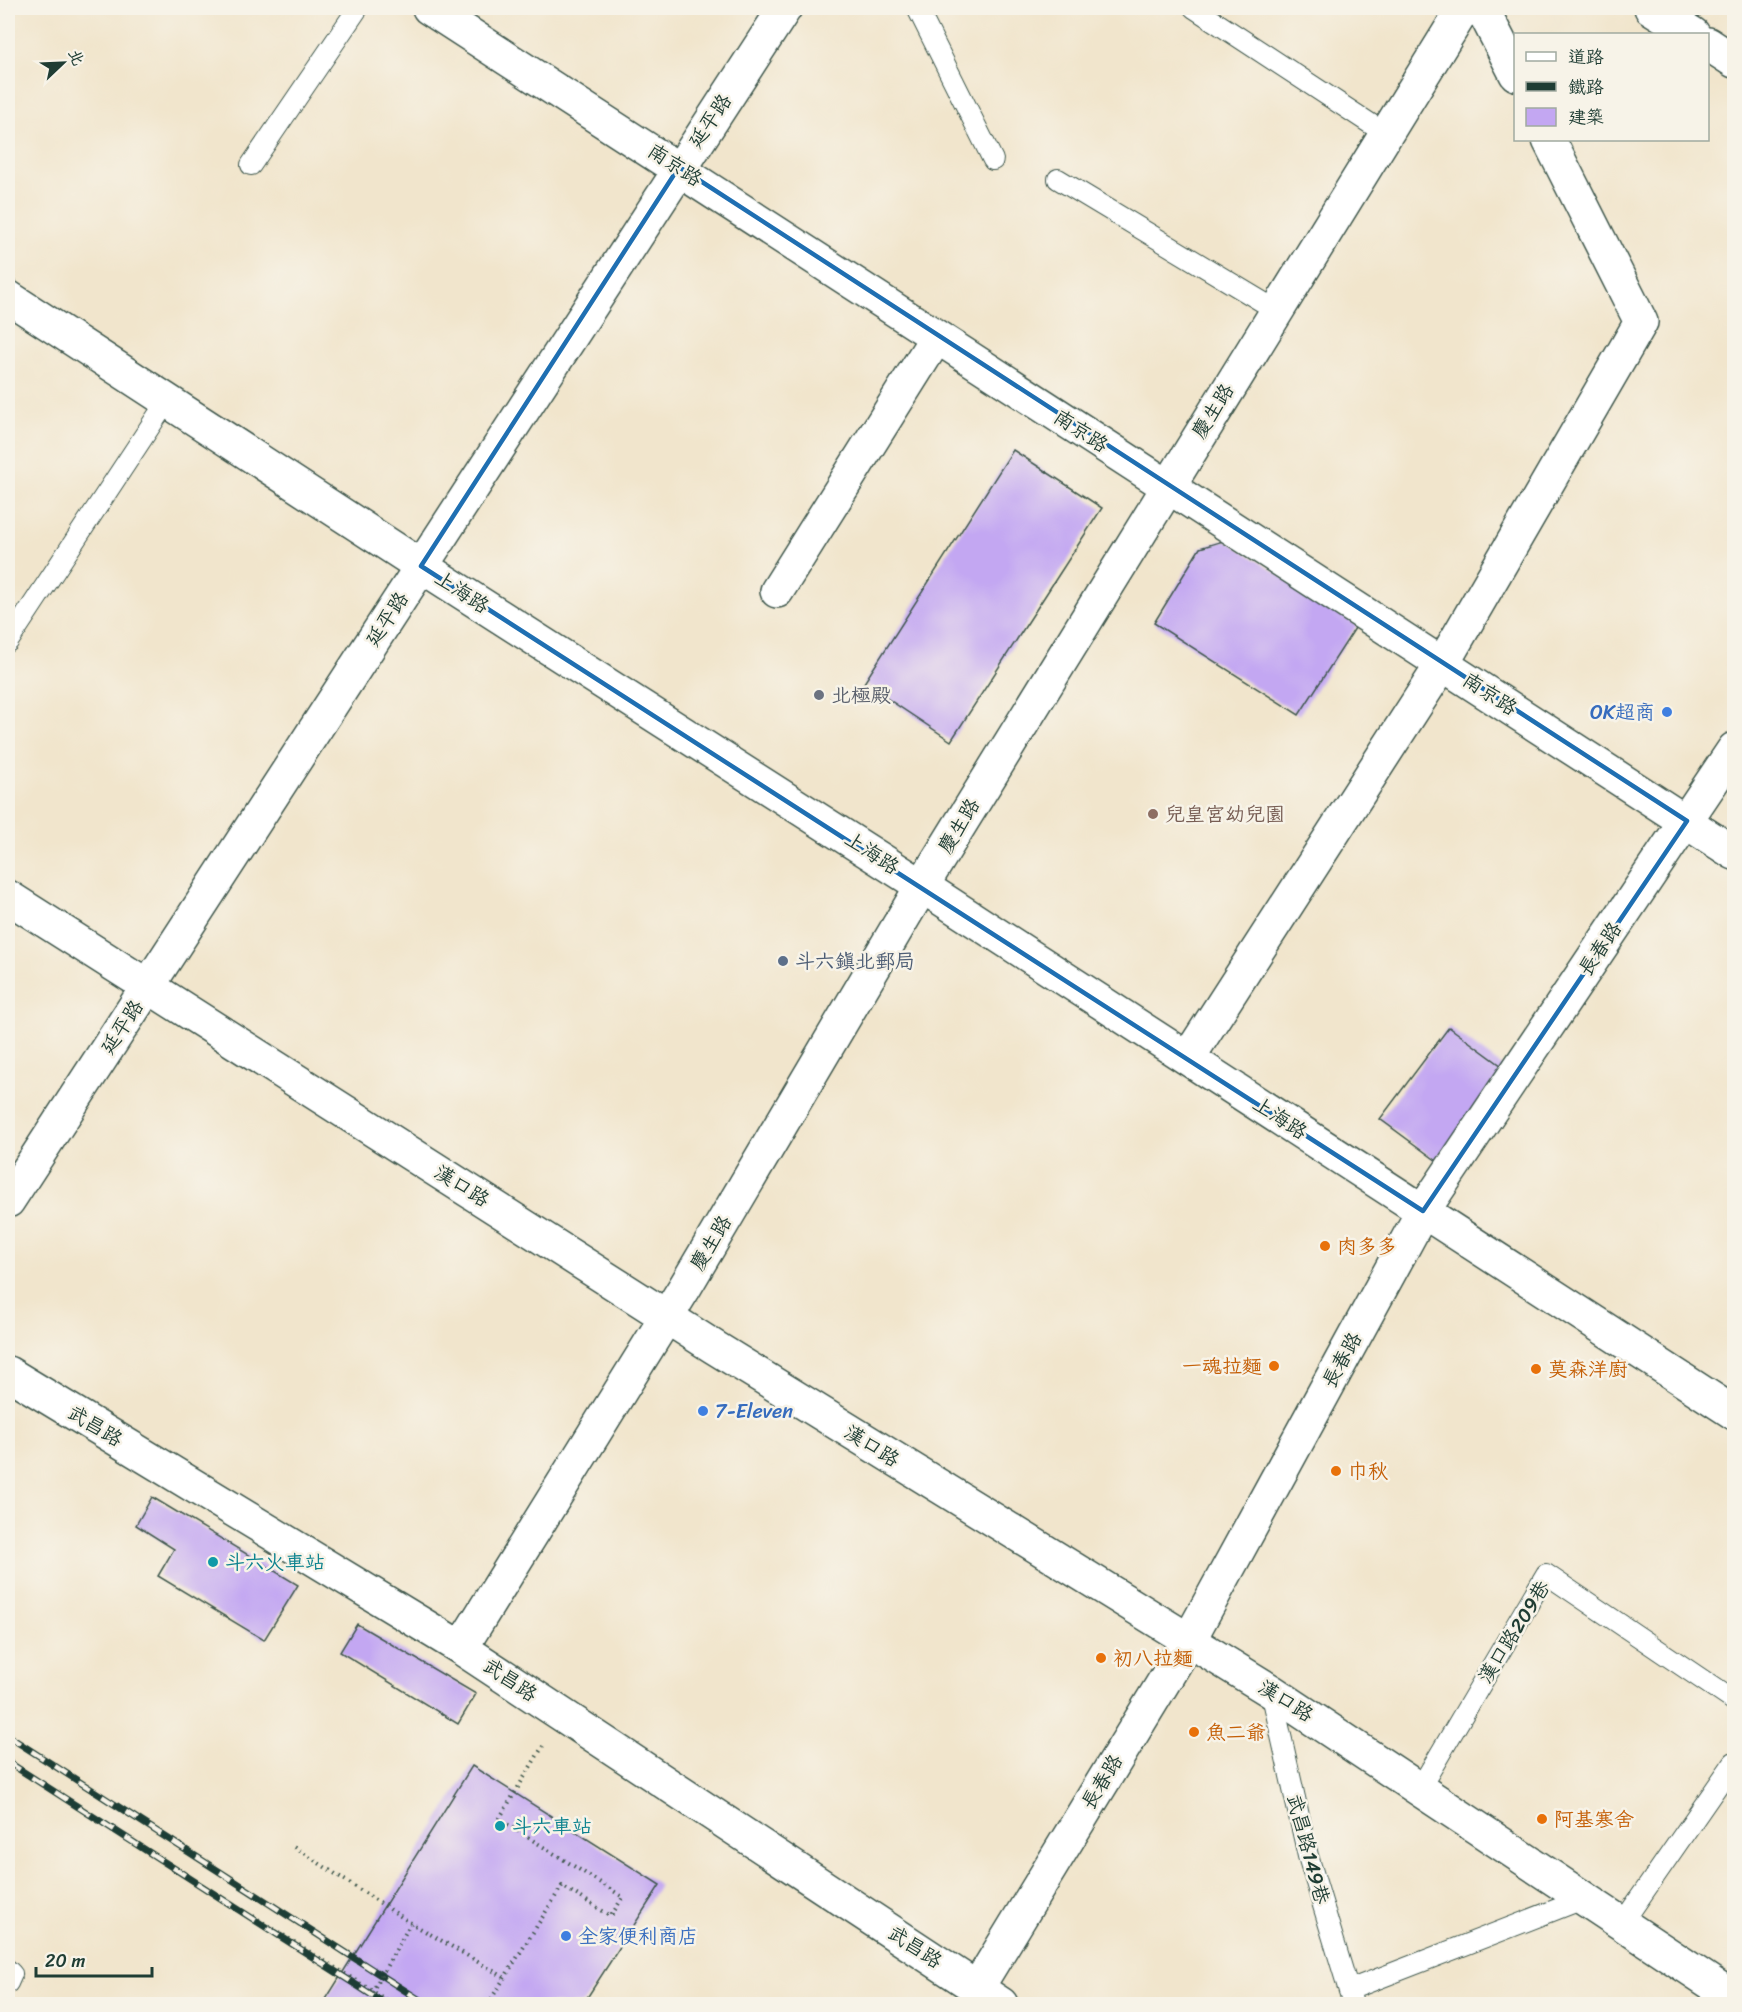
<svg xmlns="http://www.w3.org/2000/svg" width="1742" height="2012" viewBox="0 0 1742 2012" font-family="Sriracha,'LXGW WenKai TC',sans-serif">
<style>
.building{fill:#c3a7f2}
.lines{fill:none;stroke-linecap:round;stroke-linejoin:round}
.lane-casing{stroke:#3e564b;stroke-width:22}
.street-casing{stroke:#3e564b;stroke-width:36}
.path{stroke:#3e564b;stroke-width:4;stroke-dasharray:1.5 4.5;stroke-linecap:butt}
.lane{stroke:#fff;stroke-width:20}
.street{stroke:#fff;stroke-width:33}
.rail-casing{stroke:#1f3d34;stroke-width:7}
.rail{stroke:#f7f3e8;stroke-width:4.5;stroke-dasharray:14;stroke-linecap:butt}
.path-bridge{stroke:#3e564b;stroke-width:4;stroke-dasharray:1.5 4.5;stroke-linecap:butt}
.marked{fill:none;stroke:#1f6fb2;stroke-width:4.5;stroke-linejoin:round}
.worship-dot{fill:#6b7280;stroke:#f7f3e8;stroke-width:2}
.shop-dot{fill:#3f7fe0;stroke:#f7f3e8;stroke-width:2}
.education-dot{fill:#8d6e63;stroke:#f7f3e8;stroke-width:2}
.service-dot{fill:#5c6f8a;stroke:#f7f3e8;stroke-width:2}
.food-dot{fill:#e8710a;stroke:#f7f3e8;stroke-width:2}
.culture-dot{fill:#0f9aa8;stroke:#f7f3e8;stroke-width:2}
.labels{text-anchor:middle;dominant-baseline:central;stroke-width:5;stroke-linejoin:round;paint-order:stroke}
.street-label{font-size:20px;fill:#1f3d34;stroke:#f7f3e8}
.worship-label{font-size:20px;fill:#5b616d;stroke:#f7f3e8;text-anchor:start}
.shop-label{font-size:20px;fill:#366cbe;stroke:#f7f3e8;text-anchor:start}
.education-label{font-size:20px;fill:#785e54;stroke:#f7f3e8;text-anchor:start}
.service-label{font-size:20px;fill:#4e5e75;stroke:#f7f3e8;text-anchor:start}
.food-label{font-size:20px;fill:#c56008;stroke:#f7f3e8;text-anchor:start}
.culture-label{font-size:20px;fill:#0d838f;stroke:#f7f3e8;text-anchor:start}
</style>
<rect width="100%" height="100%" fill="#f7f3e8"/>
<filter id="ink" filterUnits="userSpaceOnUse"><feTurbulence type="fractalNoise" baseFrequency=".0167" numOctaves="2"/><feDisplacementMap in="SourceGraphic" scale="12" xChannelSelector="R" yChannelSelector="G"/><feConvolveMatrix kernelMatrix="1 2 1 2 8 2 1 2 1" color-interpolation-filters="sRGB"/></filter>
<filter id="wash" filterUnits="userSpaceOnUse"><feTurbulence type="fractalNoise" baseFrequency=".008" numOctaves="4" result="noise"/><feDisplacementMap in="SourceGraphic" scale="24" xChannelSelector="R" yChannelSelector="G"/><feGaussianBlur stdDeviation="1.35" result="paint"/><feColorMatrix in="noise" values="0 0 0 0 0 0 0 0 0 0 0 0 0 0 0 0 0 1.4 0 .05"/><feComposite in="paint" operator="in"/></filter>
<g filter="url(#wash)">
<rect width="100%" height="100%" fill="#f1e5cc"/>
<g id="blocks">
<g class="building">
<path d="M1013 450 1102 508 951 741 864 683Z"/>
<path d="M1226 540 1357 625 1299 715 1154 623 1200 548Z"/>
<path d="M1449 1027 1506 1069 1437 1161 1380 1119Z"/>
<path d="M152 1497 298 1585 264 1640 158 1576 174 1549 136 1525Z"/>
<path d="M357 1624 476 1694 458 1724 340 1652Z"/>
<path d="M472 1766 660 1885 583 2004H323Z"/>
</g>
</g>
</g>
<g filter="url(#ink)">
<use href="#blocks" fill-opacity="0" stroke="#3e564b" stroke-width="1.5"/>
<g class="lines">
<defs>
<g id="lane">
<path d="M917 8 993 160"/>
<path d="M1194 8 1386 134"/>
<path d="M251 165 358 8"/>
<path d="M1058 179 1276 310"/>
<path d="M8 642 167 401"/>
<path d="M1271 1691 1308 1856 1353 2004"/>
<path d="M1420 1788 1546 1574 1734 1701"/>
<path d="M1621 1925 1734 1762"/>
<path d="M8 1970 12 1974 8 1983"/>
<path d="M1349 1990 1583 1899"/>
</g>
<g id="street">
<path d="M429 8 1734 853"/>
<path d="M1482 8 1516 74"/>
<path d="M1651 8 1693 34"/>
<path d="M1708 44 1734 61"/>
<path d="M8 297 421 566 922 886 1734 1413"/>
<path d="M777 591 936 338"/>
<path d="M8 897 714 1347 1271 1691 1734 1998"/>
<path d="M1188 1058 1443 663 1641 322 1549 140"/>
<path d="M8 1201 785 8"/>
<path d="M8 1373 461 1648 1001 2004"/>
<path d="M461 1648 685 1287 922 886 1464 8"/>
<path d="M977 1988 1188 1642 1423 1211 1734 749"/>
</g>
</defs>
<use href="#lane" class="lane-casing"/>
<use href="#street" class="street-casing"/>
<g class="path">
<path d="M294 1847 411 1923 504 1977"/>
<path d="M253 1916 393 2004"/>
<path d="M488 2004 562 1886 611 1916 623 1897 499 1819 543 1746"/>
</g>
<use href="#lane" class="lane"/>
<use href="#street" class="street"/>
<defs>
<g id="rail">
<path d="M8 1736 426 2004"/>
<path d="M8 1762 386 2004"/>
</g>
</defs>
<use href="#rail" class="rail-casing"/>
<use href="#rail" class="rail"/>
<path class="path-bridge" d="M372 1992 411 1923"/>
</g>
</g>
<path class="marked" d="M679 167 1687 821 1423 1211 421 566Z"/>
<circle class="worship-dot" cx="819" cy="695" r="6"/>
<g class="shop-dot">
<circle cx="1667" cy="712" r="6"/>
<circle cx="703" cy="1411" r="6"/>
<circle cx="566" cy="1936" r="6"/>
</g>
<circle class="education-dot" cx="1153" cy="814" r="6"/>
<circle class="service-dot" cx="783" cy="961" r="6"/>
<g class="food-dot">
<circle cx="1325" cy="1246" r="6"/>
<circle cx="1274" cy="1366" r="6"/>
<circle cx="1536" cy="1369" r="6"/>
<circle cx="1336" cy="1471" r="6"/>
<circle cx="1101" cy="1658" r="6"/>
<circle cx="1194" cy="1732" r="6"/>
<circle cx="1542" cy="1819" r="6"/>
</g>
<g class="culture-dot">
<circle cx="213" cy="1562" r="6"/>
<circle cx="500" cy="1826" r="6"/>
</g>
<g class="labels">
<g class="street-label">
<text transform="translate(710 121) rotate(-56)">延平路</text>
<text transform="translate(675 165) rotate(33)">南京路</text>
<text transform="translate(1213 411) rotate(-58)">慶生路</text>
<text transform="translate(1081 431) rotate(33)">南京路</text>
<text transform="translate(462 592) rotate(33)">上海路</text>
<text transform="translate(387 619) rotate(-57)">延平路</text>
<text transform="translate(1490 694) rotate(33)">南京路</text>
<text transform="translate(959 826) rotate(-59)">慶生路</text>
<text transform="translate(872 853) rotate(33)">上海路</text>
<text transform="translate(1600 949) rotate(-56)">長春路</text>
<text transform="translate(122 1027) rotate(-57)">延平路</text>
<text transform="translate(1280 1118) rotate(33)">上海路</text>
<text transform="translate(462 1186) rotate(32)">漢口路</text>
<text transform="translate(711 1243) rotate(-59)">慶生路</text>
<text transform="translate(1342 1360) rotate(-61)">長春路</text>
<text transform="translate(95 1426) rotate(31)">武昌路</text>
<text transform="translate(872 1446) rotate(32)">漢口路</text>
<text transform="translate(1514 1632) rotate(-58)">漢口路209巷</text>
<text transform="translate(510 1680) rotate(34)">武昌路</text>
<text transform="translate(1286 1701) rotate(32)">漢口路</text>
<text transform="translate(1102 1782) rotate(-59)">長春路</text>
<text transform="translate(1308 1849) rotate(75)">武昌路149巷</text>
<text transform="translate(915 1947) rotate(33)">武昌路</text>
</g>
<g class="worship-label">
<text x="831" y="695">北極殿</text>
</g>
<g class="shop-label">
<text x="1655" y="712" text-anchor="end">OK超商</text>
<text x="715" y="1411">7-Eleven</text>
<text x="578" y="1936">全家便利商店</text>
</g>
<g class="education-label">
<text x="1165" y="814">兒皇宮幼兒園</text>
</g>
<g class="service-label">
<text x="795" y="961">斗六鎮北郵局</text>
</g>
<g class="food-label">
<text x="1337" y="1246">肉多多</text>
<text x="1262" y="1366" text-anchor="end">一魂拉麵</text>
<text x="1548" y="1369">莫森洋廚</text>
<text x="1348" y="1471">巾秋</text>
<text x="1113" y="1658">初八拉麵</text>
<text x="1206" y="1732">魚二爺</text>
<text x="1554" y="1819">阿基寒舍</text>
</g>
<g class="culture-label">
<text x="225" y="1562">斗六火車站</text>
<text x="512" y="1826">斗六車站</text>
</g>
</g>
<rect width="1742" height="2012" fill="none" stroke="#f7f3e8" stroke-width="30"/>
<rect x="1514" y="33" width="195" height="108" fill="#f7f3e8" stroke="#a1aaa0" stroke-width="1.5"/>
<rect x="1526" y="52" width="30" height="9" fill="#ffffff" stroke="#a1aaa0" stroke-width="1.5"/>
<text x="1568" y="63" font-size="18" fill="#1f3d34">道路</text>
<rect x="1526" y="82" width="30" height="9" fill="#1f3d34" stroke="#a1aaa0" stroke-width="1.5"/>
<text x="1568" y="93" font-size="18" fill="#1f3d34">鐵路</text>
<rect x="1526" y="108" width="30" height="18" fill="#c3a7f2" stroke="#a1aaa0" stroke-width="1.5"/>
<text x="1568" y="123" font-size="18" fill="#1f3d34">建築</text>
<g transform="translate(63 63) rotate(67)" stroke="#f7f3e8" stroke-width="4.5" paint-order="stroke">
<path d="M0-4.5L10 22L0 15L-10 22Z" fill="#1f3d34"/>
<text y="-9" font-size="16" font-weight="bold" text-anchor="middle" fill="#1f3d34">北</text>
</g>
<path d="M36 1967v9h116v-9" fill="none" stroke="#1f3d34" stroke-width="3"/>
<text x="45" y="1967" font-size="18" fill="#1f3d34" stroke="#f7f3e8" stroke-width="4.5" paint-order="stroke">20 m</text>
</svg>
